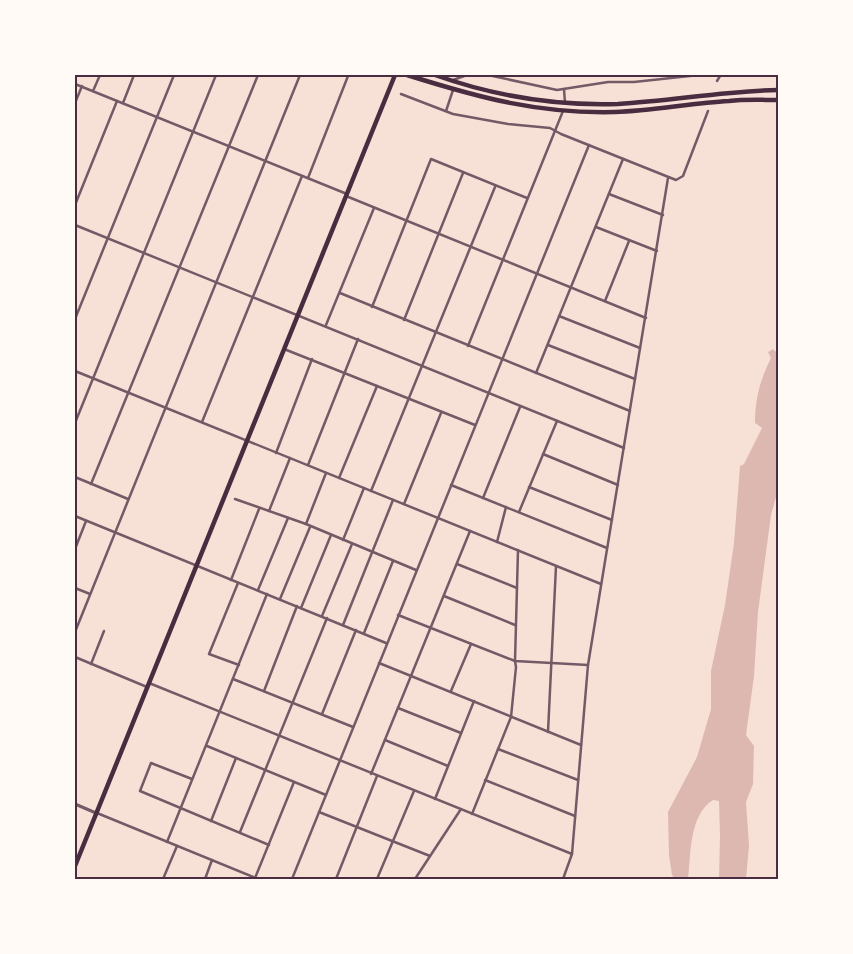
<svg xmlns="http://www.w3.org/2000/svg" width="853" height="954" viewBox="0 0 853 954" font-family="'Titillium Web',sans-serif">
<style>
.water{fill:#dcb8b0}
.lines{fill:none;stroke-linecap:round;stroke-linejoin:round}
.minor{stroke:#755966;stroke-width:2.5}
.tertiary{stroke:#755966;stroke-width:3}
.trunk{stroke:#4a2c40;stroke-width:4.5}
.neatline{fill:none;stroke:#4a2c40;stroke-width:2}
</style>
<rect width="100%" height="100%" fill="#f7e1d7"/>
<path class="water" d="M773 349 778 354V490L771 515 758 612 754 676 746 735 754 746 753 784 746 802 749 846 746 879H719L720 836 719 801 713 800C689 815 691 854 688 879H675L672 875 669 855 668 812 697 757 711 709V671L725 605 734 543 740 466 744 464 762 428 755 423C755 399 760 380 771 358L768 352Z"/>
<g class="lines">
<g class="minor">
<path d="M488 75 557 90 608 82H634L699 75"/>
<path d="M716 75 720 76 717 81"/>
<path d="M453 80 467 75"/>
<path d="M75 84 347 194"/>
<path d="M564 89 565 103"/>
<path d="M93 91 100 75"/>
<path d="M401 94 453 114 508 124 550 128 561 134 676 180 683 176 708 111"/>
<path d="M75 103 82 86"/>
<path d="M123 103 134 75"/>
<path d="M446 111 453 90"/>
<path d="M308 178 348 76 346 75"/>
<path d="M609 194 663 215"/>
<path d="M346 196 646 318"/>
<path d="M75 205 117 101"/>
<path d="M75 225C258 299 441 373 624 448"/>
<path d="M596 227 657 251"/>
<path d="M340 293 630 411"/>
<path d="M605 301 629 241"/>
<path d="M372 307 431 159 527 198"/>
<path d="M559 316 640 348"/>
<path d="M75 319 174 75"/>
<path d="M404 320 463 173"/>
<path d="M326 325 374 208"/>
<path d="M548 345 635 379"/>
<path d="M468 346 563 111"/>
<path d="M284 349 475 425"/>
<path d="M75 371 601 584"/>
<path d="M536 373 623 159"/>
<path d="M202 422 302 176"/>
<path d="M75 423 216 75"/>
<path d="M276 453 312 359"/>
<path d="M543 454 618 485"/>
<path d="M308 465 358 339"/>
<path d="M75 477 128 499"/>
<path d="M339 478 377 386"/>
<path d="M91 484 258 75"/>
<path d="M451 485 607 548"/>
<path d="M529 487 612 520"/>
<path d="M371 491 495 187"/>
<path d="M483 498 520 407"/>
<path d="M235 499 306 524 416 570"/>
<path d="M404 504 441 413"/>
<path d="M269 511 290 458"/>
<path d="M519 512 557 421"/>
<path d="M75 516 386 643"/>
<path d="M306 524 326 473"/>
<path d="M343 540 364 488"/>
<path d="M497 542 506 507"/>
<path d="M75 549 86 521"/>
<path d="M457 564 517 588"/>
<path d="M231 580 259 509"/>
<path d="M238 583 209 654 239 665"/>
<path d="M75 588 90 594"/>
<path d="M258 590 288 518"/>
<path d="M444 596 515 625"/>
<path d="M280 599 310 527"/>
<path d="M301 608 331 535"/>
<path d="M398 615 515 661 588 665"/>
<path d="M322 616 352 544"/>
<path d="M343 625 393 500"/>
<path d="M75 632 300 75"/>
<path d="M364 633 393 561"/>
<path d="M75 657 147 687"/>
<path d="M379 663 581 745"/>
<path d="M91 664 104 631"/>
<path d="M233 679 353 727"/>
<path d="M149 683 572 854"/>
<path d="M264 691 297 606"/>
<path d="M451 691 471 644"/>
<path d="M398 708 461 733"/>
<path d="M322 714 356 630"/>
<path d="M548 732 556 566"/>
<path d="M385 740 448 766"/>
<path d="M207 746 326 795"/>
<path d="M498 749 578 780"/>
<path d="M371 774 470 531"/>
<path d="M192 779 151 763 140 791 269 845"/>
<path d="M485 780 575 816"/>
<path d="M435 799 474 701"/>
<path d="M319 812 430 856"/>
<path d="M97 813 258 879"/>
<path d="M472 814 511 717 516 667 515 661 518 550"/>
<path d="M211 821 236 758"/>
<path d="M240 832 327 618"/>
<path d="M167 842 267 594"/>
<path d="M255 878 294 782"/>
<path d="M163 879 177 846"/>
<path d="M205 879 212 860"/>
<path d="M292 879 589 145"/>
<path d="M336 879 377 776"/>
<path d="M377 879 414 791"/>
<path d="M415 879 461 809"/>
<path d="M563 879 572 854 588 665 668 178"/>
</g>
<path class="tertiary" d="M75 804 96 813"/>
<g class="trunk">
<path d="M407 75C480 98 539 114 615 112 653 111 691 103 729 101 745 99 762 100 778 100"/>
<path d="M435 75C494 96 556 106 618 104 672 101 724 91 778 90"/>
<path d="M75 866 395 75"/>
</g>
</g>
<rect width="853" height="954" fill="none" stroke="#fffaf5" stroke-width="152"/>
<rect x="76" y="76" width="701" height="802" class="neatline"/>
</svg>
